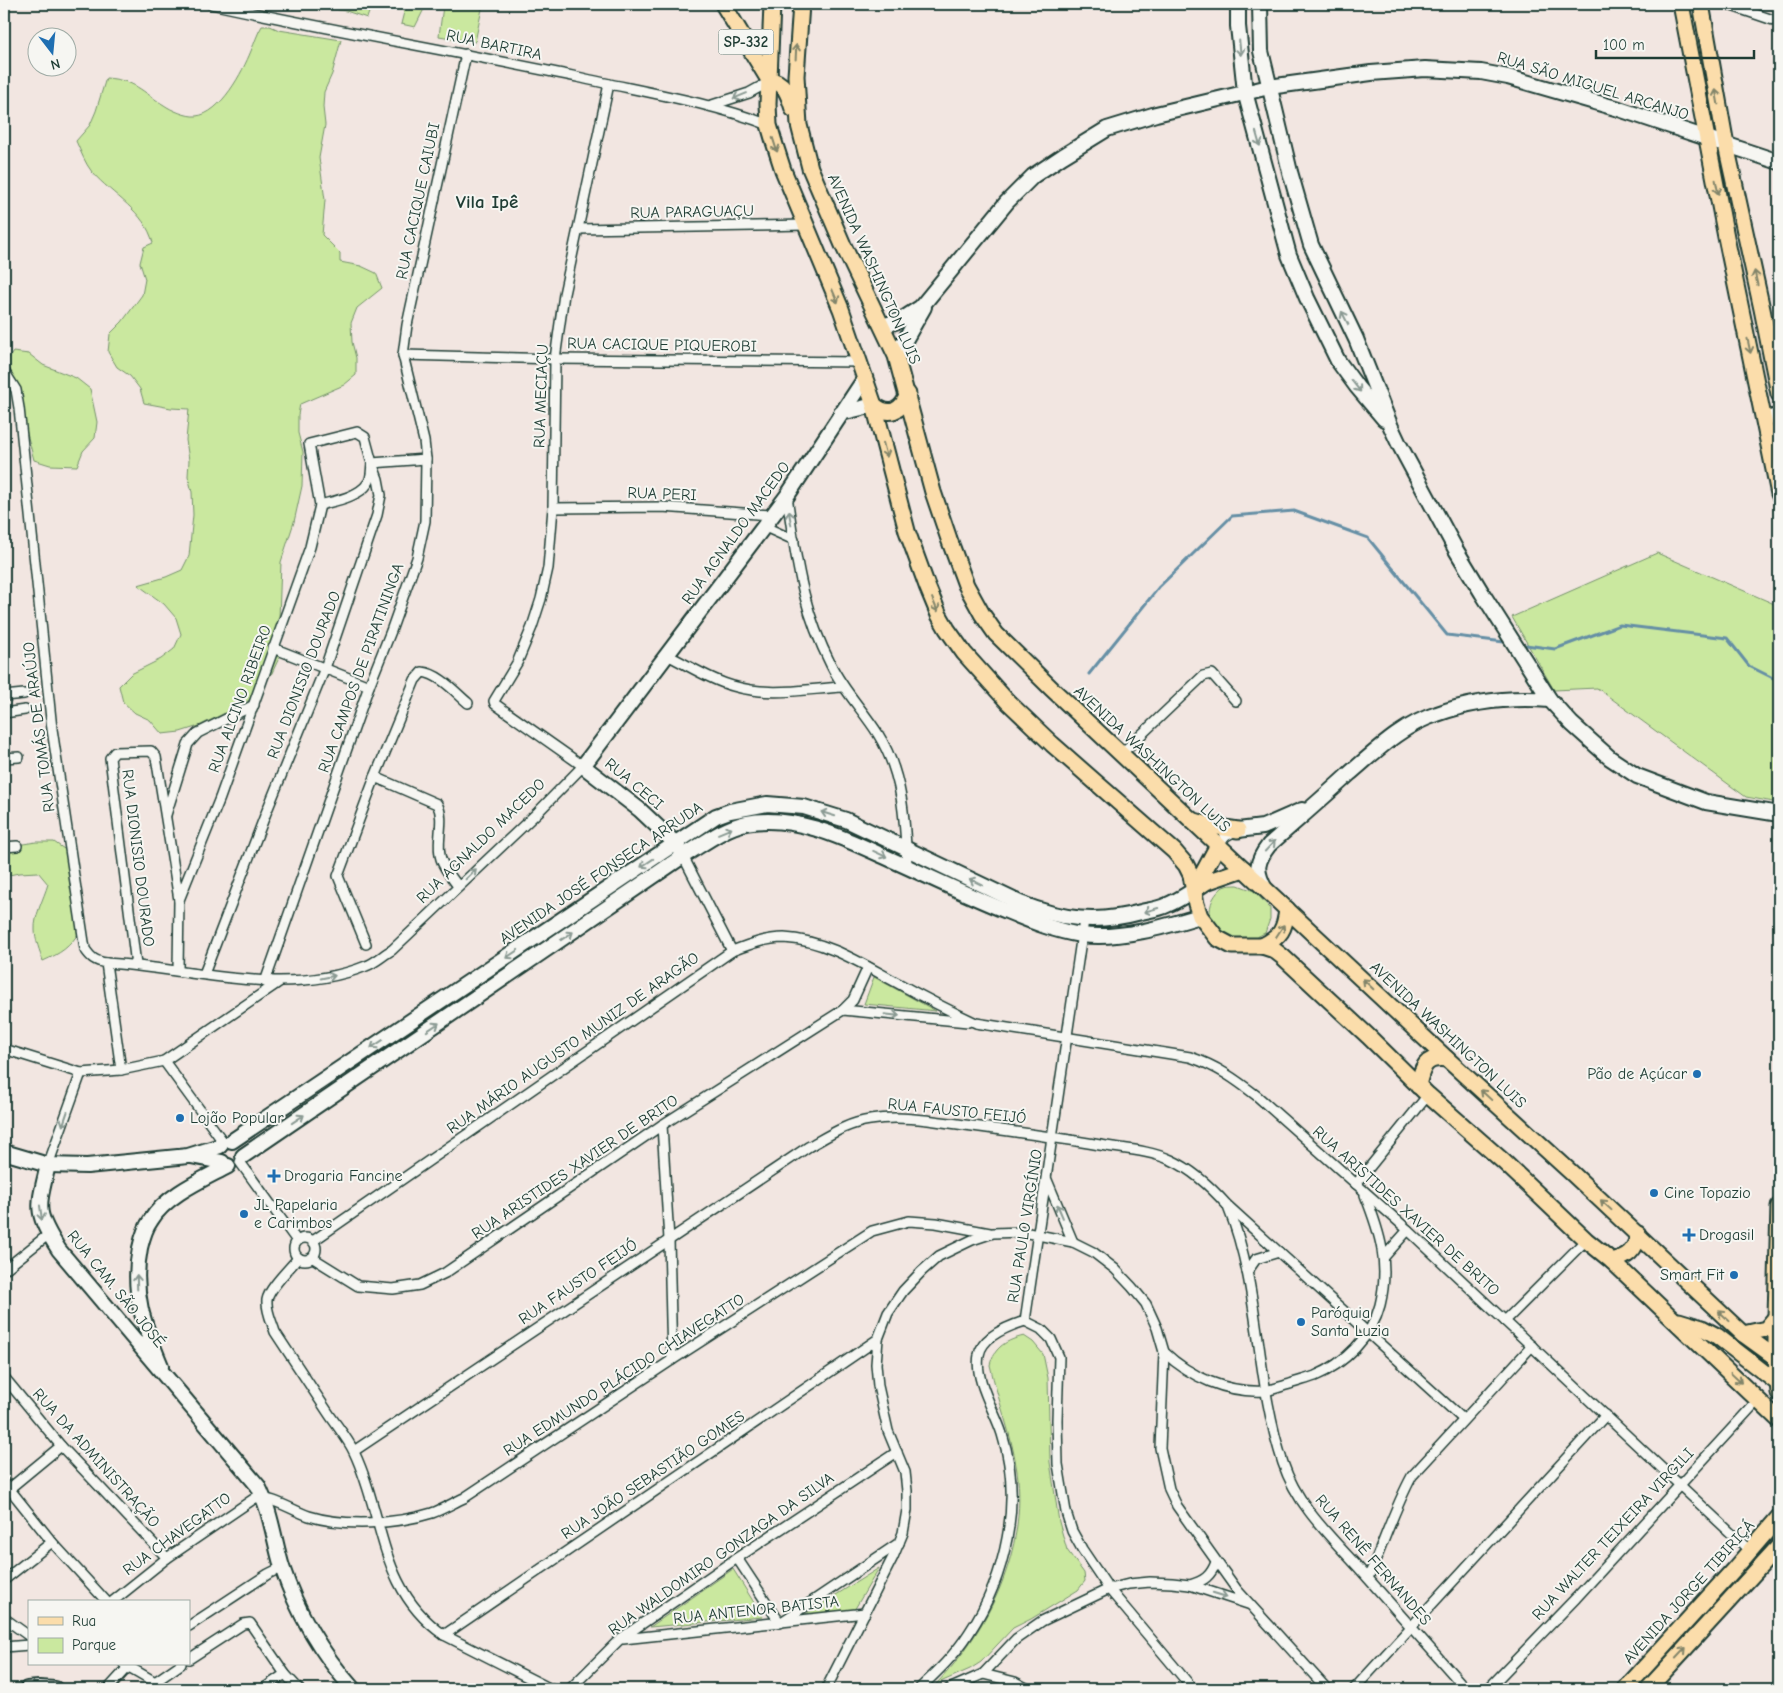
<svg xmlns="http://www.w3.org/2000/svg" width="1783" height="1693" viewBox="0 0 1783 1693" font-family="'Comic Neue',sans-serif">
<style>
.green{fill:#cae89f;stroke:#74926a}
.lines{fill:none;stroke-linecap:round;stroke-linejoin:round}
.stream{stroke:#658fa5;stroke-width:3}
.street-casing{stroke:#1f3d34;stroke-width:12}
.secondary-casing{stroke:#1f3d34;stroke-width:18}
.primary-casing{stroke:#1f3d34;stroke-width:19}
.street{stroke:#f6f6f2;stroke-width:9}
.secondary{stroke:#f6f6f2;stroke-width:14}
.primary{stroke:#fbddab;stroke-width:15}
.oneway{stroke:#8a9a93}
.oneway2{stroke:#82856a}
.poi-dot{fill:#1f6fb2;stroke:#f6f6f2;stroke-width:2}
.labels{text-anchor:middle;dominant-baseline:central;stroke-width:4;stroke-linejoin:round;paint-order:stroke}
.shield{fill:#f6f6f2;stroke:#60746d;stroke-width:1}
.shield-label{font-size:15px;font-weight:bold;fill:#1f3d34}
.street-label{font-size:16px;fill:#1f3d34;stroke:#f6f6f2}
.poi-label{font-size:16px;fill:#1f3d34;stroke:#f6f6f2;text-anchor:start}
.quarter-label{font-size:19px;font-weight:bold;fill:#1f3d34;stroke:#f6f6f2}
</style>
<rect width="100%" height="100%" fill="#f2e6e1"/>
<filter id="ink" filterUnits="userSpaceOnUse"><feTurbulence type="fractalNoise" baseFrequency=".02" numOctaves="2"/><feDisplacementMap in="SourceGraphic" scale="10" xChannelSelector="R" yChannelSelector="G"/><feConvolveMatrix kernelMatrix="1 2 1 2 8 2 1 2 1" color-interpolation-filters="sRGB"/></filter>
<g filter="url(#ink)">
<g class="green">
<path d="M303 4H372L367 18 346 11Z"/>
<path d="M406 4H483L475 42 439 36 443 6 426 5 415 27 401 24Z"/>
<path d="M262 26H270L279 30 341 40 332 74 324 92 323 107 325 125 319 158 325 200 322 235 340 253V262L361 266 376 273 382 288 357 308 351 323 352 342 356 358V375L344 385 300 404 298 415V433L303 452 302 486 294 522 281 562 279 619 281 639 279 658 272 673 259 692 245 703 199 726 180 732 162 734 150 720 135 713 123 702 119 686 131 674 161 659 174 649 181 634 176 618 164 604 138 585 166 577 182 570 189 556 193 515 192 492 188 476 189 460 186 440 189 409 171 408 144 403 140 389 130 376 117 367 108 352 110 334 122 322 142 295 145 279 140 263 144 247 153 243C145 211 113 196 92 172 85 163 81 152 76 141L90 125 96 111 106 78C135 80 141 91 164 105 171 110 187 117 196 116 221 114 243 71 251 51 255 42 257 34 262 26Z"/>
<path d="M13 352 29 354 43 365 76 378 90 389 97 422 95 438 83 451 77 466 50 465 34 460 25 426 4 365Z"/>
<path d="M1657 553 1779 606V803L1746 797 1597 688 1554 690 1512 617Z"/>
<path d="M36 842H54L67 851 80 931C69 948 61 953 43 961 40 951 35 940 35 930 34 916 44 898 48 884L38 872 19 873 4 876V847Z"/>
<path d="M1238 885 1254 891 1270 908V919L1265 933C1260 935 1253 940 1247 940 1223 942 1202 923 1213 899 1215 895 1219 890 1223 887 1227 885 1234 885 1238 885Z"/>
<path d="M874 977 936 1011 864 1004Z"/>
<path d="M1024 1336 1033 1342 1043 1354 1048 1378 1050 1462 1059 1522 1067 1550 1084 1573 1085 1581 1078 1590 1031 1619 1013 1628 981 1662 970 1669 936 1684C989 1630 1028 1548 1017 1471 1012 1435 998 1401 990 1365 994 1347 1007 1340 1024 1336Z"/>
<path d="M879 1568 853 1612 804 1615Z"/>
<path d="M733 1569 763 1617 650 1627Z"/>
</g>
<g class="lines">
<g class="stream">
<path d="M1526 645 1555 649 1620 625 1727 638 1749 666 1779 681"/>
<path d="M1089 674 1159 587 1232 516 1294 511 1368 538 1447 635 1504 642"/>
</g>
<defs>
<g id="street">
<path d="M211 4C334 31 458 52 582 78 644 92 709 102 769 125"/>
<path d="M1726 4 1779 22"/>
<path d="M709 106 749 93 769 82"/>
<path d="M578 229 806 225"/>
<path d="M403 355 555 359 860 362"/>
<path d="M4 371 16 390 19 408 52 729 85 949C91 958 95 961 106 963L121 1070"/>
<path d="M787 496C792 530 796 565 805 597 811 621 820 643 831 665 843 690 863 710 878 734 903 774 905 820 907 866"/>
<path d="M320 505C334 501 359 497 368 483 372 478 371 470 372 463L426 459"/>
<path d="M553 508 662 507 771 515"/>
<path d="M763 526 794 540"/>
<path d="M273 648 369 686"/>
<path d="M667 655C688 665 710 680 733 686 770 697 806 689 843 687"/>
<path d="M4 696 24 694"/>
<path d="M4 713 25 710"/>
<path d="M1121 754 1203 676 1212 674 1236 701"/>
<path d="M4 758 19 757"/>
<path d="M375 777 437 804C446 820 435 842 441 859 444 869 452 878 458 886"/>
<path d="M166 815 188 744 198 733 254 705"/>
<path d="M1218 845 1226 836 1237 830"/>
<path d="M4 847 17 846"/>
<path d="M683 856 732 951"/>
<path d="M179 900 220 798 310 547 320 505 309 444 357 432 365 437 372 463 378 479 381 495 377 515 325 668 266 813 204 974"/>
<path d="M366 944 338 876 375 777 415 680 422 672C440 674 455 692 468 703"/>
<path d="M106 963C190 968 285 999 366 966 375 963 383 955 392 950L538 812 583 766 495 704 494 701 517 663 532 627 541 599 548 568 553 508 555 359 564 294 609 84"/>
<path d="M136 965 110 758 115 752 151 751 156 757 179 900 178 970"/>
<path d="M265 982 369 686 391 631 417 558 425 521 426 459 424 441 403 355 407 325 466 54"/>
<path d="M843 1010 968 1022"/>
<path d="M4 1049 81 1073 121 1070 164 1061 279 982"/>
<path d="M164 1061 224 1143"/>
<path d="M662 1125 669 1240 672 1360"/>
<path d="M240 1162 297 1241"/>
<path d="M48 1165 81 1073"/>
<path d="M1047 1180 1073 1242"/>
<path d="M1356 1184 1428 1095"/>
<path d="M1228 1207C1261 1288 1255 1380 1283 1463 1297 1505 1329 1535 1358 1567 1394 1608 1430 1648 1466 1689"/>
<circle cx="305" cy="1249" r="11"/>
<path d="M313 1241 732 951C748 945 766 938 784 938 824 940 859 962 894 981 921 996 948 1010 976 1023L1190 1057C1217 1066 1235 1079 1257 1096L1408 1230 1750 1551"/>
<path d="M1384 1257 1408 1230"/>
<path d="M298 1258C290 1268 269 1288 267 1300 266 1311 272 1322 275 1332 293 1359 311 1387 329 1414 337 1426 348 1439 354 1452 385 1517 378 1589 444 1635L551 1689"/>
<path d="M313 1258 358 1286 393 1289 420 1285 445 1273 662 1125 843 1010 853 1000 868 967"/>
<path d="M4 1270 49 1234"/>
<path d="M1247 1272 1256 1259 1279 1252"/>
<path d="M1025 1321 1041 1329 1051 1339 1059 1357 1057 1420 1058 1464 1066 1512 1072 1531 1082 1549 1109 1589 1193 1689"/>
<path d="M1025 1321 1084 920"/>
<path d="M1505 1321 1586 1240"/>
<path d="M1164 1352C1190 1377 1227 1393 1264 1391 1272 1390 1282 1386 1290 1384 1298 1381 1307 1379 1315 1376 1344 1364 1372 1337 1380 1305 1390 1264 1380 1233 1365 1195"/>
<path d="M4 1377 61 1446 167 1558"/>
<path d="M354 1451 808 1147C828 1136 847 1123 870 1120 901 1115 934 1121 965 1125 1010 1131 1055 1137 1100 1145 1123 1149 1149 1150 1171 1160 1193 1170 1211 1187 1227 1205L1463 1419"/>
<path d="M4 1482 52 1542 107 1602"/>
<path d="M4 1493 61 1446"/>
<path d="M737 1558 780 1623 899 1543"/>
<path d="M1368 1578C1383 1545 1394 1509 1412 1476L1532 1346"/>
<path d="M4 1580 52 1542"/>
<path d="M1190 1585C1204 1581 1211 1576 1216 1562"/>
<path d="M112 1602 167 1558 255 1498C274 1497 291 1510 309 1516 344 1527 397 1524 432 1513 443 1509 453 1503 464 1498L672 1360 872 1231 909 1221 936 1223 990 1233"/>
<path d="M4 1618 29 1636"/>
<path d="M189 1626 268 1574 282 1567"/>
<path d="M444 1635 878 1339"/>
<path d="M623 1639 865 1613"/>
<path d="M4 1647 29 1645"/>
<path d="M189 1659 243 1624 250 1623 285 1674 299 1689"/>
<path d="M124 1664 155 1682 163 1689"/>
<path d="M983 1674 1015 1682 1028 1689"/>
<path d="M155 1682 181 1664"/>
<path d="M108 1689 131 1664"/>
<path d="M263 1689 285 1674"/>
<path d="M570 1689 620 1639 737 1558 897 1452"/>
<path d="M826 1689 893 1557 903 1533 907 1510V1491L905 1472 888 1431 878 1386 876 1364 878 1339 888 1313 903 1291 922 1271 939 1256 972 1240 993 1233 1023 1232 1073 1242 1093 1252 1115 1269 1132 1287 1146 1304 1157 1328 1164 1352 1160 1448 1169 1489 1177 1506 1237 1590 1327 1689"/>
<path d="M919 1689C937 1672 955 1655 969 1633 1006 1577 1023 1500 1002 1434 995 1411 974 1380 979 1355 982 1336 1009 1326 1025 1321"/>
<path d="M949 1689 983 1674 1016 1639 1042 1621 1109 1589 1129 1584 1150 1582 1172 1583 1190 1585 1248 1604"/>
<path d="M1354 1689 1606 1415"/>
<path d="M1488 1689 1576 1598 1759 1399"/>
</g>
<g id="secondary">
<path d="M1238 4V26L1245 92 1289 255 1307 298 1338 361 1357 387 1384 419"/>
<path d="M1260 4 1261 51 1290 172 1311 245 1356 339 1391 427 1399 444 1456 550 1482 593 1550 700 1572 724 1610 758 1637 776 1706 802 1779 814"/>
<path d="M883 326 901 320 921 307 1007 202 1033 176 1063 156 1107 129 1156 114 1269 87 1371 73 1425 69 1481 72 1508 77 1619 109 1779 162"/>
<path d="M896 356 924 307"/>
<path d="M841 413 874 405"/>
<path d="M1765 420 1779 415"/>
<path d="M1238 830 1263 827 1302 810"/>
<path d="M680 851 676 844 640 810 583 766 787 496 865 378"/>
<path d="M1265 889C1255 870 1256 862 1269 845 1296 821 1323 798 1349 774 1376 751 1402 725 1437 714 1473 701 1512 697 1550 700"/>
<path d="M232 1141 716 816 730 811 767 804 804 807 846 820 1020 903C1062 920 1097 924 1141 912 1150 910 1159 909 1167 905 1177 901 1186 895 1194 890"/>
<path d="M4 1152 48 1165 87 1166 188 1156 220 1146"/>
<path d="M191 1156 222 1162"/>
<path d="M243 1156 683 856C703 844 723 828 746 823 792 814 840 836 881 855 924 874 966 895 1009 912 1033 922 1056 931 1081 935 1119 940 1164 927 1200 916"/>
<path d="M48 1165C38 1208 34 1211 59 1250L258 1486C271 1512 274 1540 282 1567 297 1612 322 1654 353 1689"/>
<path d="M161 1366C144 1325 131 1293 140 1248 142 1239 145 1228 151 1220 166 1195 204 1179 228 1166"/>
<path d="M27 1689 39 1688 55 1689"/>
</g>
<g id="primary">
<path d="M723 4 769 80"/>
<path d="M772 4 768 104 769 125 774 142 783 170 841 309 874 405 907 531 927 586 939 615 947 629 964 653 1007 701 1052 744 1174 851 1186 865 1191 875 1196 904 1200 916 1217 938 1232 946H1262L1274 950 1283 957 1368 1036 1428 1095 1504 1162 1586 1240 1612 1261 1779 1420"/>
<path d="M801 4 796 76 799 125 810 168 843 245 896 356 933 492 949 539 966 585 982 614 996 634 1052 689 1218 845 1447 1059 1574 1175 1743 1334 1779 1360"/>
<path d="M1681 4 1726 237 1779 494"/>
<path d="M1701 4 1726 145 1762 309 1779 394"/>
<path d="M769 80C785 81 789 96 793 109"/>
<path d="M874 405C889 417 901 412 908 394"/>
<path d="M1195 821 1212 826 1238 830"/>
<path d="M1195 888 1218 845"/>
<path d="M1194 890 1206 882 1244 869"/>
<path d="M1262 946C1281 937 1285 929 1287 909"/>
<path d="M1418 1086C1422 1067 1425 1056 1447 1059"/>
<path d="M1779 1206 1776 1317V1358L1779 1393"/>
<path d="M1612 1261C1627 1257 1636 1251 1638 1234"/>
<path d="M1679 1321 1702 1328 1717 1336 1779 1384"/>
<path d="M1743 1334 1766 1329 1776 1317"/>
<path d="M1625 1689 1736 1567 1779 1517"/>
<path d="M1648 1689 1779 1546"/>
</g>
</defs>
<use href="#street" class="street-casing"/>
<use href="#secondary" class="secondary-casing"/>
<use href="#primary" class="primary-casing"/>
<use href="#street" class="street"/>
<use href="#secondary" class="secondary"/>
<use href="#primary" class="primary"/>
</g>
<defs><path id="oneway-shaft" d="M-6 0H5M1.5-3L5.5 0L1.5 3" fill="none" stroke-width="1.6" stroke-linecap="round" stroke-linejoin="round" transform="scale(1.25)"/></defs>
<g class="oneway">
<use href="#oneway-shaft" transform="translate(1240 48) rotate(84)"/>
<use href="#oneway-shaft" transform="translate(740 96) rotate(158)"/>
<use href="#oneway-shaft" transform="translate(1258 139) rotate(74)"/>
<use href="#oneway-shaft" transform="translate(1345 318) rotate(-117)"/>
<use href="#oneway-shaft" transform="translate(1356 386) rotate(52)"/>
<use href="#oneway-shaft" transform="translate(790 518) rotate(-100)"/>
<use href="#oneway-shaft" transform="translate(828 814) rotate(-163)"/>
<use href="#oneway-shaft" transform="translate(725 831) rotate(-22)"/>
<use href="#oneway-shaft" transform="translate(1270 846) rotate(-47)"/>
<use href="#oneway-shaft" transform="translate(880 854) rotate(24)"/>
<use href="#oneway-shaft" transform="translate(647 863) rotate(146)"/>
<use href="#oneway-shaft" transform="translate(471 874) rotate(-44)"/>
<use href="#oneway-shaft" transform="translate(976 882) rotate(-154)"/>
<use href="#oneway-shaft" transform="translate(1151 910) rotate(165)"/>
<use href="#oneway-shaft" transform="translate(567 936) rotate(-34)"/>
<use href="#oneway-shaft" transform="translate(512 954) rotate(146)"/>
<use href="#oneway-shaft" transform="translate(328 977) rotate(-11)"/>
<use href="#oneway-shaft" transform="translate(892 1015) rotate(6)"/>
<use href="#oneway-shaft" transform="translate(433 1027) rotate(-34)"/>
<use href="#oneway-shaft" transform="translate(377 1044) rotate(146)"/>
<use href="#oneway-shaft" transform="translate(65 1119) rotate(109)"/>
<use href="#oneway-shaft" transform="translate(298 1119) rotate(-34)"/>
<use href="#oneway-shaft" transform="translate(1060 1211) rotate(-113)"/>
<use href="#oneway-shaft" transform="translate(41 1213) rotate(82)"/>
<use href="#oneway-shaft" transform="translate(137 1282) rotate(-92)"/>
<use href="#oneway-shaft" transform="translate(1220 1595) rotate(17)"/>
</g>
<g class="oneway2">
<use href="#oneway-shaft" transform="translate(796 52) rotate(-87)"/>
<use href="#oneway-shaft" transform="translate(1717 97) rotate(-100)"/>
<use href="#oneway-shaft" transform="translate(775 145) rotate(72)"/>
<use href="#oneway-shaft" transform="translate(1717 187) rotate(79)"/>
<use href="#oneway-shaft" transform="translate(1756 278) rotate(-102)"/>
<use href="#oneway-shaft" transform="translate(835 296) rotate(67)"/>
<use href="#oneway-shaft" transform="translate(1749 346) rotate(78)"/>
<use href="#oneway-shaft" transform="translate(885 450) rotate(75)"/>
<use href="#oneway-shaft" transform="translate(935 605) rotate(67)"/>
<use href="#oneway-shaft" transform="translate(1280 931) rotate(-57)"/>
<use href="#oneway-shaft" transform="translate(1368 984) rotate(-136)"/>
<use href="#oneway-shaft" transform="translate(1486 1095) rotate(-137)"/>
<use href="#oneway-shaft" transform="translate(1606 1205) rotate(-137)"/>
<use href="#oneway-shaft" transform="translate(1724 1316) rotate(-137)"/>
<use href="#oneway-shaft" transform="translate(1736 1378) rotate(43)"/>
<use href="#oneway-shaft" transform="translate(1681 1653) rotate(-47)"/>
</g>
</g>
<g class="poi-dot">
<circle cx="1697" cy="1074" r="5"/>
<circle cx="180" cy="1118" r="5"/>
<path d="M271.5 1168.5h5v5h5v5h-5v5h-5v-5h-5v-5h5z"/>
<circle cx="1654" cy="1193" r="5"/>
<circle cx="244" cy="1214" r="5"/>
<path d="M1686.5 1227.5h5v5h5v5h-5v5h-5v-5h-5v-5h5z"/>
<circle cx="1734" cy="1275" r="5"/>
<circle cx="1301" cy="1322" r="5"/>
</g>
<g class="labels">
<rect class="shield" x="718.5" y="29.5" width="55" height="25" rx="4"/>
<g class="shield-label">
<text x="746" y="42">SP-332</text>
</g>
<g class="street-label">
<text transform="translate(494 45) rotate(12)">RUA BARTIRA</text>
<text transform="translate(1593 86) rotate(17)">RUA SÃO MIGUEL ARCANJO</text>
<text transform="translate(418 201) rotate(-78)">RUA CACIQUE CAIUBI</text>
<text transform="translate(692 212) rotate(-1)">RUA PARAGUAÇU</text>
<text transform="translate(874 269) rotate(66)">AVENIDA WASHINGTON LUIS</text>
<text transform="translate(662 345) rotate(1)">RUA CACIQUE PIQUEROBI</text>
<text transform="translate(541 396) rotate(-88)">RUA MECIAÇU</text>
<text transform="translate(662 494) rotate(2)">RUA PERI</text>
<text transform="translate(736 533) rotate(-54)">RUA AGNALDO MACEDO</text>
<text transform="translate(361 668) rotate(-70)">RUA CAMPOS DE PIRATININGA</text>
<text transform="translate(304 675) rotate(-69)">RUA DIONISIO DOURADO</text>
<text transform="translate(240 699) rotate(-70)">RUA ALCINO RIBEIRO</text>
<text transform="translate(39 727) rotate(-97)">RUA TOMÁS DE ARAÚJO</text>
<text transform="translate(1152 759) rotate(43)">AVENIDA WASHINGTON LUIS</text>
<text transform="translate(634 784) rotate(40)">RUA CECI</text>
<text transform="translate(481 841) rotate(-44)">RUA AGNALDO MACEDO</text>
<text transform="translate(138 858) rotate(83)">RUA DIONISIO DOURADO</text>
<text transform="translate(601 873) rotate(-34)">AVENIDA JOSÉ FONSECA ARRUDA</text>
<text transform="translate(1448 1035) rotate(43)">AVENIDA WASHINGTON LUIS</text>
<text transform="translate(573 1043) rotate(-35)">RUA MÁRIO AUGUSTO MUNIZ DE ARAGÃO</text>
<text transform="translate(957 1111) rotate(6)">RUA FAUSTO FEIJÓ</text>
<text transform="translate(575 1167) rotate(-34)">RUA ARISTIDES XAVIER DE BRITO</text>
<text transform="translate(1406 1211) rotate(42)">RUA ARISTIDES XAVIER DE BRITO</text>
<text transform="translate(1025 1226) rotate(-81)">RUA PAULO VIRGÍNIO</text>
<text transform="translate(578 1282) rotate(-34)">RUA FAUSTO FEIJÓ</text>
<text transform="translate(116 1289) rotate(51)">RUA CAM. SÃO JOSÉ</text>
<text transform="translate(624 1375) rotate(-33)">RUA EDMUNDO PLÁCIDO CHIAVEGATTO</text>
<text transform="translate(96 1458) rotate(48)">RUA DA ADMINISTRAÇÃO</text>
<text transform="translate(653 1475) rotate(-34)">RUA JOÃO SEBASTIÃO GOMES</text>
<text transform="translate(177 1534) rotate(-36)">RUA CHAVEGATTO</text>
<text transform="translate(1613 1534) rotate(-47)">RUA WALTER TEIXEIRA VIRGILI</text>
<text transform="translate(721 1554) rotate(-35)">RUA WALDOMIRO GONZAGA DA SILVA</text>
<text transform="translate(1373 1560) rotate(49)">RUA RENÊ FERNANDES</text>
<text transform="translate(1689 1592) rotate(-48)">AVENIDA JORGE TIBIRIÇÁ</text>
<text transform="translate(756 1610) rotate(-6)">RUA ANTENOR BATISTA</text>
</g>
<g class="poi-label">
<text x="1687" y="1074" text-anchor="end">Pão de Açúcar</text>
<text x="190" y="1118">Lojão Popular</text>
<text x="284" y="1176">Drogaria Fancine</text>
<text x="1664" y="1193">Cine Topazio</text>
<text x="254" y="1205">JL Papelaria<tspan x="254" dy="18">e Carimbos</tspan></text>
<text x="1699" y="1235">Drogasil</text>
<text x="1724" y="1275" text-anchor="end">Smart Fit</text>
<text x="1311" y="1313">Paróquia<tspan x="1311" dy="18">Santa Luzia</tspan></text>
</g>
<g class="quarter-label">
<text x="487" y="202">Vila Ipê</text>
</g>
</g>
<rect width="1783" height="1693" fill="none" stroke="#f6f6f2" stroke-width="20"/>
<rect x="10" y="10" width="1763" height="1673" fill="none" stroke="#1f3d34" stroke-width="2" filter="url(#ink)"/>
<rect x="28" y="1600" width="162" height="65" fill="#f6f6f2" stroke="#a0aca6"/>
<rect x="38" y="1617" width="25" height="8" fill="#fbddab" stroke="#a0aca6"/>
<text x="72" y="1626" font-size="15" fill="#1f3d34">Rua</text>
<rect x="38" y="1638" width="25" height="15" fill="#cae89f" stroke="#a0aca6"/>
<text x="72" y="1650" font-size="15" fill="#1f3d34">Parque</text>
<g transform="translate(52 52) rotate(164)"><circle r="24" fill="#f6f6f2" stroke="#a0aca6"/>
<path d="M0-4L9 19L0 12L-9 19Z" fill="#1f6fb2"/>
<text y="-8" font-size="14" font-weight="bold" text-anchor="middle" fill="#1f3d34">N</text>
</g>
<path d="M1596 50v8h158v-8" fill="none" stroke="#1f3d34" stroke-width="2.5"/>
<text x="1603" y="50" font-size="15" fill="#1f3d34" stroke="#f6f6f2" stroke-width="4" paint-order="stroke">100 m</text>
</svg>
